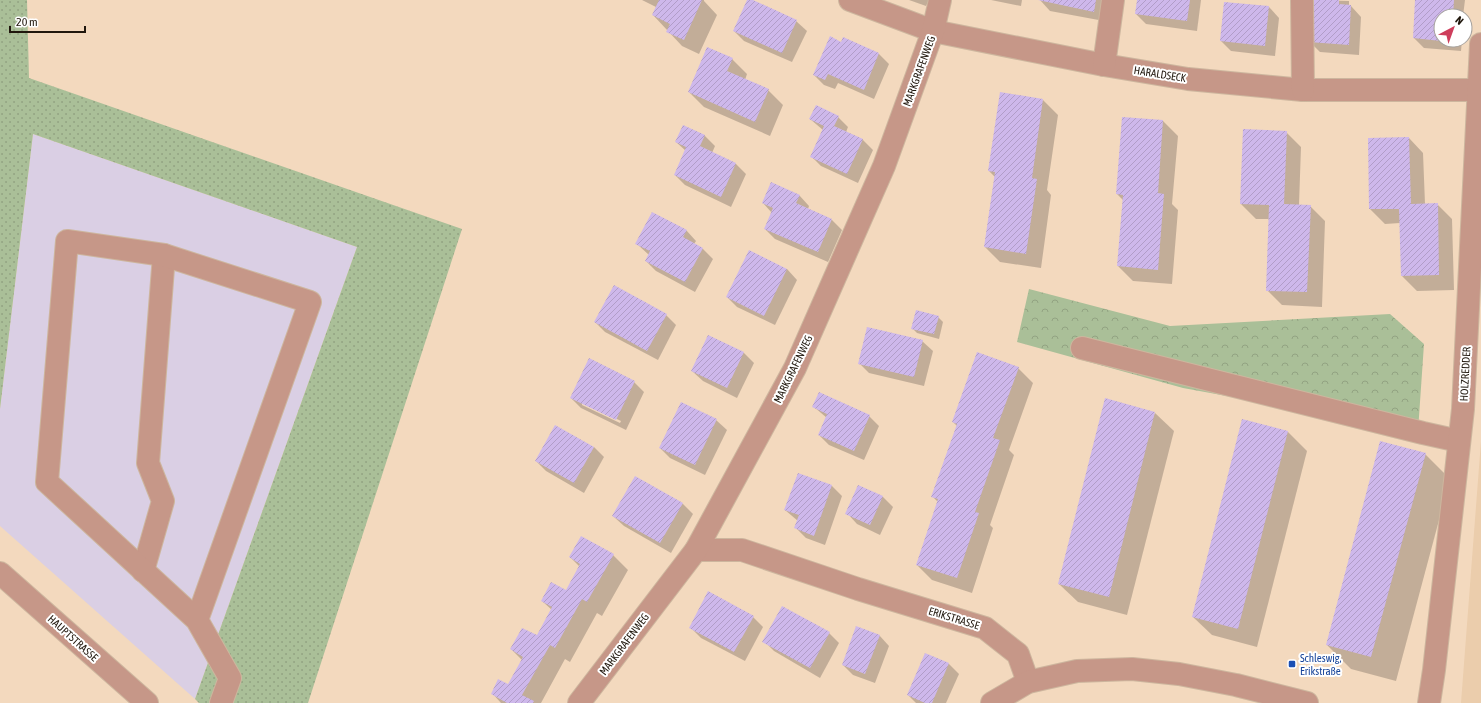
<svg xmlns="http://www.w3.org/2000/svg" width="1481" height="703" viewBox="0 0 1481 703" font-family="'Asap Condensed',sans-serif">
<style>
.commercial{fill:#dacfe4}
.built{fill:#ebcdac}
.grass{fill:url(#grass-dots)}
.park{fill:url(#park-crowns)}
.shadow{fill:#0003;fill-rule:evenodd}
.building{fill:url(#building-hatch)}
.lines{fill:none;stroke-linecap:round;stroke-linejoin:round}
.minor-casing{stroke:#cdb69e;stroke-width:24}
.minor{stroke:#c69788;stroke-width:22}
.transit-dot{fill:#1a4fb4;stroke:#fff;stroke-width:1.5}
.labels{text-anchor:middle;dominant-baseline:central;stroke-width:4;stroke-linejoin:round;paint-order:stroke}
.street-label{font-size:11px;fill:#20170d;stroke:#fff}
.transit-label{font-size:11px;fill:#164399;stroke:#fff;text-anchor:start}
</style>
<defs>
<pattern id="grass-dots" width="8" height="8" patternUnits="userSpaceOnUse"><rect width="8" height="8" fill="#aabf98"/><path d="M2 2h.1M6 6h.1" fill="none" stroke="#92a382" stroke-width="1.8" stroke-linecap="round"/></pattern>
<pattern id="park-crowns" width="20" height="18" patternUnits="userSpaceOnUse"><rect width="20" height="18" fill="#aabf98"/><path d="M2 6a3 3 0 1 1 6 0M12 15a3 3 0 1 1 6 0" fill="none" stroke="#92a382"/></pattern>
<pattern id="building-hatch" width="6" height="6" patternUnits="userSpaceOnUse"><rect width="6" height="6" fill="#ceb8eb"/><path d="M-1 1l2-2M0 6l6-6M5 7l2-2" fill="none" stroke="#b19dc8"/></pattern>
</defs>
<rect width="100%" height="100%" fill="#f3d9be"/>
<path class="commercial" d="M33 134 357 247 195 699 0 526V409Z"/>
<path class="built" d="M1481 441V703H1461Z"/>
<path class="grass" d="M0 0H27L29 78 462 229 308 703H199L195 699 357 247 33 134 0 409Z"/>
<path class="park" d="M1029 289 1170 326 1390 314 1424 344 1418 431 1183 388 1017 342Z"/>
<g class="shadow">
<path d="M642 0H704V1L717 15 699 54 682 46 653 15 656 7Z"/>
<path d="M748 0 796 21 807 31 792 62 744 41 734 31Z"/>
<path d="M909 0H929L926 6Z"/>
<path d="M991 0H1022L1021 6Z"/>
<path d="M1040 0H1108L1104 21 1050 11Z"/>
<path d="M1138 0H1201L1197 31 1146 24 1136 14Z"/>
<path d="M1312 0 1349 1V6H1351L1361 17 1359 55 1320 52 1310 42Z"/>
<path d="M1416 0H1465L1463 16H1441V40H1462L1461 51 1424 48 1414 38Z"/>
<path d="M1269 7 1279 18 1275 56 1231 51 1221 41Z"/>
<path d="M844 39 879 54 889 64 874 99 838 83 835 89 824 85 814 75 842 43Z"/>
<path d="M732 59 747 74 745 80 768 90 783 105 770 136 704 107 689 92Z"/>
<path d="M1043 100 1058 115 1047 190 1051 195 1041 268 1000 262 985 247 995 177 989 171Z"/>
<path d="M838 117 848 127 846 132 863 140 873 150 858 183 821 166 811 156 823 130 810 119Z"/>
<path d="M1163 121 1178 136 1172 204 1178 210 1172 284 1133 281 1118 266 1123 200 1117 194Z"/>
<path d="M683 126 705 136 715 146 712 153 736 164 746 174 731 207 685 185 675 175 686 151 676 142Z"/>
<path d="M1286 132 1301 147 1299 205 1310 206 1325 221 1322 307 1282 305 1267 290 1270 219H1256L1241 204Z"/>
<path d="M1409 138 1423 153 1425 204H1437L1452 219 1454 290 1417 291 1402 276 1400 223 1385 224 1370 209Z"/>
<path d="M799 195 809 206 808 209 832 220 842 230 828 262 775 239 765 229 772 213 763 203Z"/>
<path d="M686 230 696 241 694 244 703 249 713 259 695 292 656 271 646 261 649 255 637 244Z"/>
<path d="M787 269 797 280 775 325 737 307 727 297Z"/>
<path d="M666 315 676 325 658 360 605 332 595 322Z"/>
<path d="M938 317 943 322 939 339 917 333 912 328Z"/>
<path d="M709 336 744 353 754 363 737 398 703 381 692 371Z"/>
<path d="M922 341 933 351 924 386 869 373 859 363Z"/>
<path d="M1018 368 1033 383 1009 450 1014 455 990 525 993 528 972 593 932 580 917 565 938 502 933 497 957 426 953 422Z"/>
<path d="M634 382 644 392 626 430 581 408 571 398ZM582 402 621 421 620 423 582 405Z"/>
<path d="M814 407 869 416 879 426 864 460 829 445 819 435 827 418Z"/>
<path d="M1155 413 1174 431 1127 615 1078 602 1059 584Z"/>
<path d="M716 420 727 430 705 475 670 458 660 448Z"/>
<path d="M1243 420 1288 432 1307 451 1257 647 1212 635 1193 617Z"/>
<path d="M594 447 604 457 584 493 546 471 536 461Z"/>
<path d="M1425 454 1450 479 1396 681 1351 669 1327 645Z"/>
<path d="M798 474 832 486 842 496 825 545 806 538 796 528 798 521 785 510Z"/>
<path d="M635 477 683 504 693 514 671 553 624 526 613 516Z"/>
<path d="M859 486 883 497 893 507 880 535 857 524 847 513Z"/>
<path d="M613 555 628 570 602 616 597 613 570 662 565 659 541 703H501L492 693 508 686 522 660 511 649 537 637 552 610 542 601 566 592 580 567 570 557Z"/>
<path d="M753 617 763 627 745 661 701 638 690 627Z"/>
<path d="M829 633 839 643 820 678 774 651 764 641Z"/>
<path d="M879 635 889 646 875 683 853 675 843 665Z"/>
<path d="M926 654 949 664 959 674 946 703H916L908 695Z"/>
</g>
<g class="building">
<path d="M659 0H702L684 40 666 32 670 24 652 15Z"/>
<path d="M747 0H753L797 20 782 53 733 31Z"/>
<path d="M1038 0H1096L1094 12Z"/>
<path d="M1137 0H1190L1187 21 1135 14Z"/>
<path d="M1311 0H1339V4L1351 5 1349 45 1309 42Z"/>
<path d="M1415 0H1454L1453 16H1441V41L1413 38Z"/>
<path d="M1224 2 1269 6 1265 46 1220 41Z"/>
<path d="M830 36 841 42 843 37 879 53 864 90 828 74 825 80 813 75Z"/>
<path d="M707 47 733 58 727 71 769 89 755 122 688 92Z"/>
<path d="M1000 92 1043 99 1032 178 1037 179 1026 254 984 247 995 172 988 171Z"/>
<path d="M816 105 839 116 834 126 863 139 847 174 810 157 824 126 809 119Z"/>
<path d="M1122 117 1163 120 1158 193 1164 194 1158 270 1117 266 1123 195 1116 194Z"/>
<path d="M683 125 705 135 700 146 736 163 721 197 674 175 686 147 675 142Z"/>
<path d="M1243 129 1287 131 1284 204 1311 205 1307 292 1266 291 1269 205 1240 204Z"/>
<path d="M1409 137 1411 204 1438 203 1439 275 1401 276 1399 209H1369L1368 138Z"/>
<path d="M771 182 800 195 796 203 832 219 818 252 764 229 773 208 762 203Z"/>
<path d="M652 212 687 230 683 237 703 248 685 282 645 261 650 251 635 244Z"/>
<path d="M749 250 787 269 764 316 726 297Z"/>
<path d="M614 285 667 314 647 351 594 322Z"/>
<path d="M916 310 939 316 934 334 911 329Z"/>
<path d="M867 327 923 340 914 377 858 364Z"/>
<path d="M708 335 744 352 727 388 691 371Z"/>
<path d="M977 352 1019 367 993 438 1000 440 975 512 979 513 957 578 916 565 938 499 931 497 957 424 952 422Z"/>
<path d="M589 358 635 381 616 420 570 398Z"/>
<path d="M819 392 870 415 854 451 818 435 827 414 812 407Z"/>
<path d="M1105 398 1155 412 1109 597 1058 584Z"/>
<path d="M681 402 717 419 695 465 659 448Z"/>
<path d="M1242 419 1288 431 1238 629 1192 617Z"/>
<path d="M555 425 594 447 574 483 535 461Z"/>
<path d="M1380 441 1426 453 1371 657 1326 645Z"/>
<path d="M798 473 832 485 814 536 794 528 799 515 784 510Z"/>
<path d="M635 476 683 503 660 543 612 516Z"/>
<path d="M858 485 883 496 870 525 845 514Z"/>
<path d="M581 536 614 554 587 602 582 599 555 648 550 645 522 695 534 701 533 703H507L491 694 498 679 508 684 523 657 510 649 522 628 537 635 552 607 541 601 551 582 566 590 580 564 569 557Z"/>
<path d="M708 591 754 616 734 652 689 628Z"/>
<path d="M782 606 830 632 810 668 762 642Z"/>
<path d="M856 626 880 635 865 674 842 665Z"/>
<path d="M925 653 949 663 932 703H925L907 695Z"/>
</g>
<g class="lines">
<defs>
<g id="minor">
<path d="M850 0 933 31 1104 65 1188 79 1303 90H1478"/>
<path d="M1302 0 1303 90"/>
<path d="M1104 65 1113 0"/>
<path d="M1082 348 1423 433 1459 441"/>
<path d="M696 550H742L858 589 985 628 1018 654 1028 682"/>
<path d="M143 571 163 501 148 463 164 255"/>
<path d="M0 573 147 703"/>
<path d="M197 620 310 302 164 255 67 241 47 482 197 620 230 678 221 703"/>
<path d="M579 703 696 550 795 368 884 166 933 31 940 0"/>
<path d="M992 703 1028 682 1077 671 1132 669 1179 674 1236 685 1307 703"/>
<path d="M1429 703 1434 670 1463 409 1481 44"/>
</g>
</defs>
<use href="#minor" class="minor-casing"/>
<use href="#minor" class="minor"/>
</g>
<rect class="transit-dot" x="1288" y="660" width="8" height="8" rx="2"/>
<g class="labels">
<g class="street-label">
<text transform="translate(919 71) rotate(-70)">MARKGRAFENWEG</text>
<text transform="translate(1160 74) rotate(9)">HARALDSECK</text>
<text transform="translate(793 369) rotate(-64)">MARKGRAFENWEG</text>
<text transform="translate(1465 374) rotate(-87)">HOLZREDDER</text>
<text transform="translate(954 618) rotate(17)">ERIKSTRASSE</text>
<text transform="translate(73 638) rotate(42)">HAUPTSTRASSE</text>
<text transform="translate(624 644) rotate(-53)">MARKGRAFENWEG</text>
</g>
<g class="transit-label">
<text x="1300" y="658">Schleswig,<tspan x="1300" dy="13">Erikstraße</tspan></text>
</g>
</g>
<g transform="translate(1453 28) rotate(41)"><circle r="19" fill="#ffffff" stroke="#a6a29e"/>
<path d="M0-3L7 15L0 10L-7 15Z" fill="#ce3e5c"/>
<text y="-6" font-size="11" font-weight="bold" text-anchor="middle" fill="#20170d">N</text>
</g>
<path d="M10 26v6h75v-6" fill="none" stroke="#20170d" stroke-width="2"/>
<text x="16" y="26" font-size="12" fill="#20170d" stroke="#ffffff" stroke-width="3" paint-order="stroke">20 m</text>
</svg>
